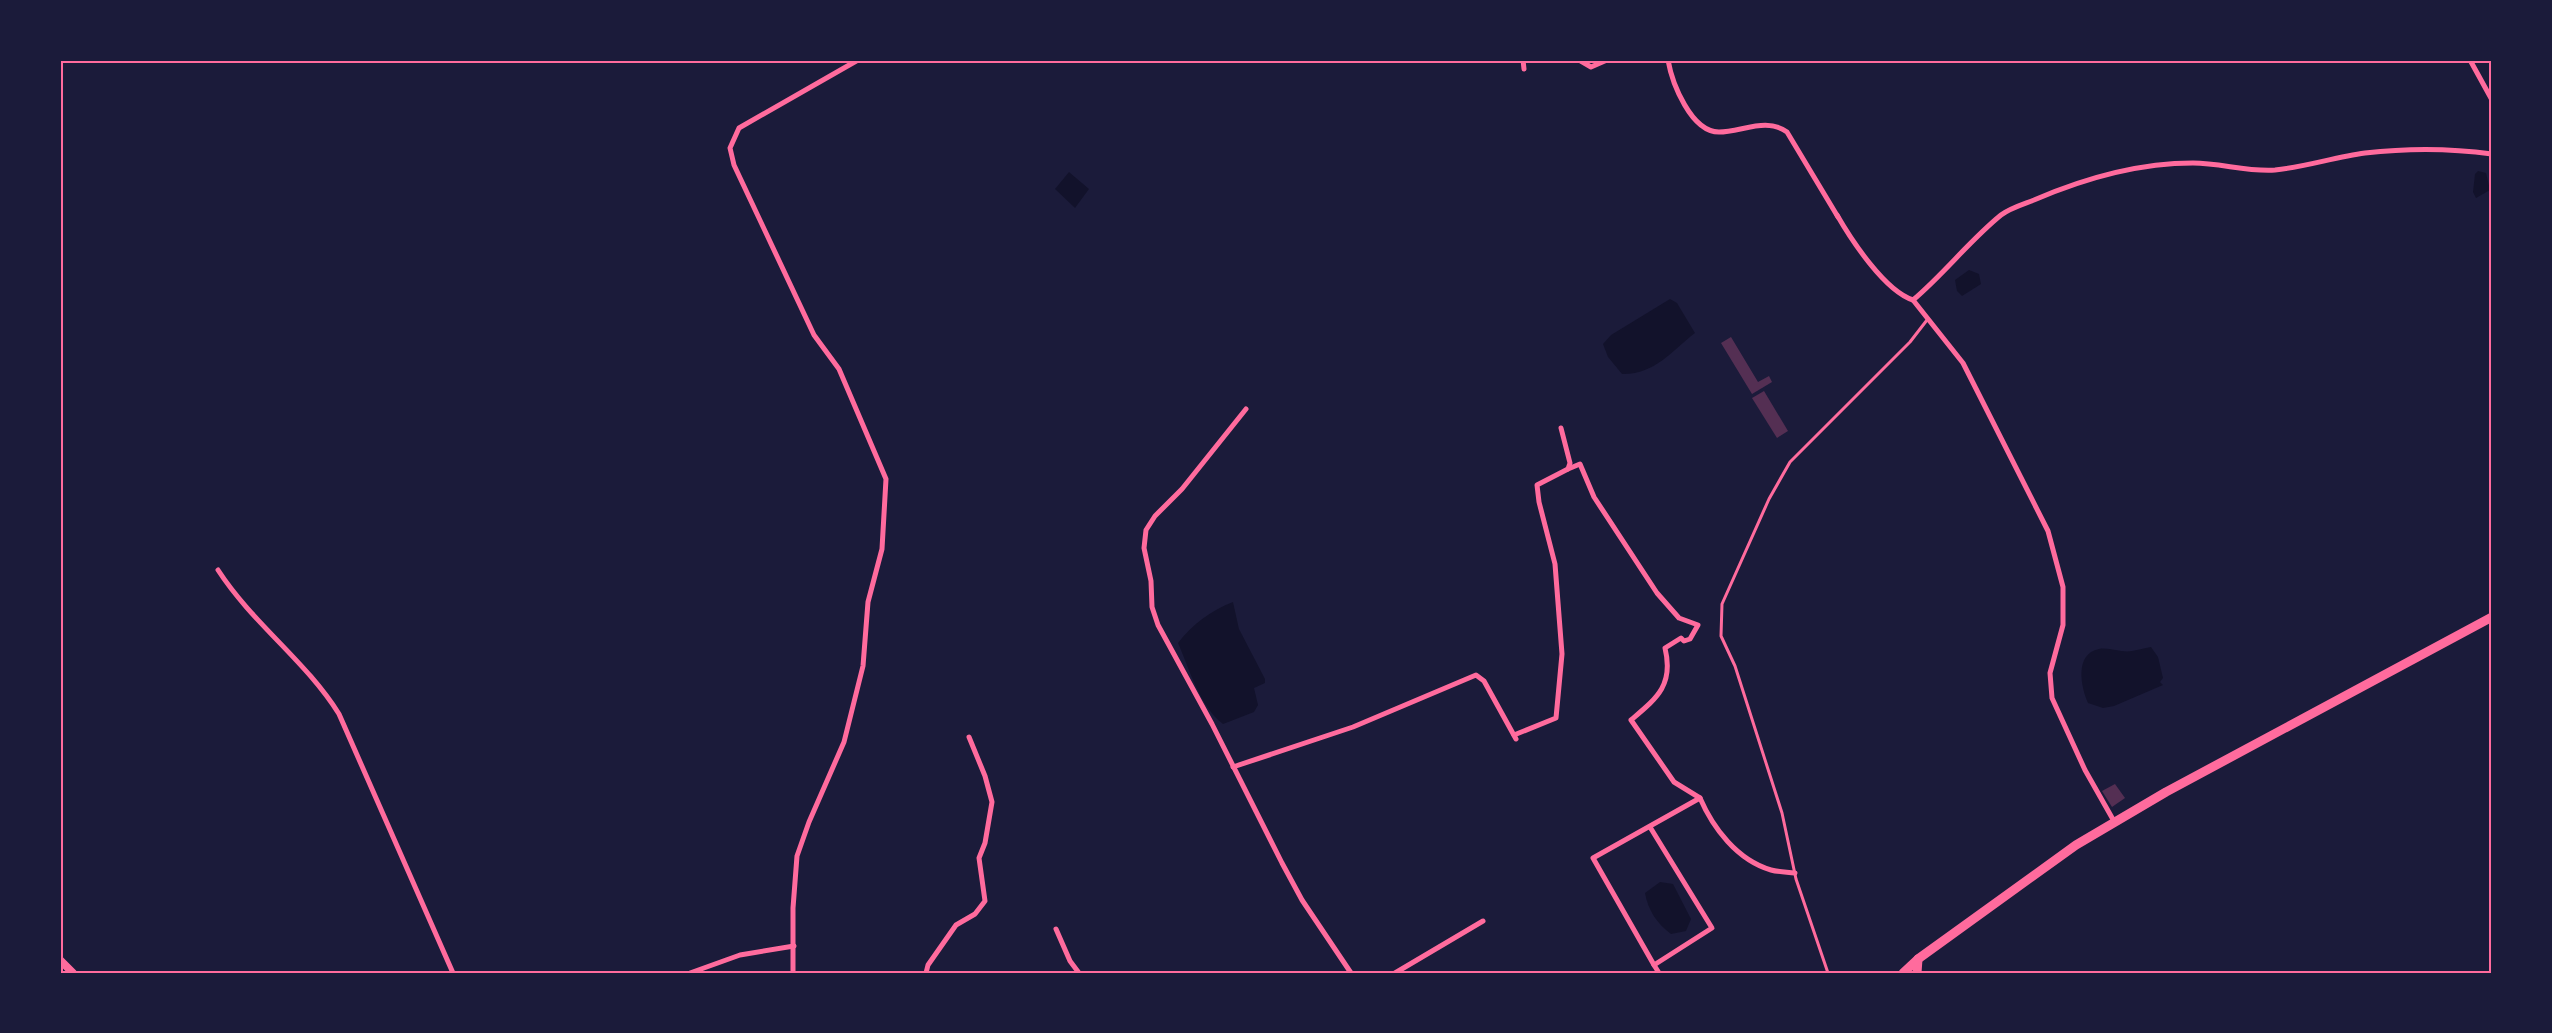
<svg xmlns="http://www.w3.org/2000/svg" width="2552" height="1033" viewBox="0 0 2552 1033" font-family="Cabin,sans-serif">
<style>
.water{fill:#12122b}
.building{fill:#542f53}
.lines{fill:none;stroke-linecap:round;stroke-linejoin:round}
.service{stroke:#ff6b9d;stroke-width:3}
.minor{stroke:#ff6b9d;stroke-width:5}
.secondary{stroke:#ff6b9d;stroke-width:8}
.primary{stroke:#ff6b9d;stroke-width:9}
.trunk{stroke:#ff6b9d;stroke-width:9}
.neatline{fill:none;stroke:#ff6b9d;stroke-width:2}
</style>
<rect width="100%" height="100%" fill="#1b1b3a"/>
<g class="water">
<path d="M2478 171 2486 173 2490 190 2476 198 2473 192 2475 174Z"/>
<path d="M1069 172 1089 189 1075 208 1055 189Z"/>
<path d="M1969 270 1979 274 1981 284 1962 296 1957 291 1955 280Z"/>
<path d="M1670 299 1677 303 1695 333C1672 351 1654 375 1622 374L1608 357 1603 344 1611 335Z"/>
<path d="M1233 602 1239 629 1265 679V683L1254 688 1258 705 1254 712 1223 724C1200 707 1189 668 1178 643 1191 625 1212 610 1233 602Z"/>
<path d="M2151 647 2158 657 2163 678 2160 682 2163 685 2114 706 2103 708 2088 703C2081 687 2074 654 2099 649 2110 647 2121 653 2132 651 2139 650 2144 648 2151 647Z"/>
<path d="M1660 882 1673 884 1691 919 1686 931 1671 934C1657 924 1648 910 1645 893Z"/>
</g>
<g class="building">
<path d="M1731 337 1758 382 1769 376 1772 382 1752 394 1721 343Z"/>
<path d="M1764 391 1788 431 1777 438 1752 398Z"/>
<path d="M2115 784 2125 798 2112 807 2102 791Z"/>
</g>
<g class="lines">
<path class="service" d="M1828 973 1796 879 1782 813 1735 666 1721 636 1722 604 1769 499 1790 462 1910 342 1927 320"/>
<g class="minor">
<path d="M1523 60 1524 69"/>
<path d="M1579 60 1591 67 1607 60"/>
<path d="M1668 60C1672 83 1691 132 1719 132 1741 132 1767 117 1787 132L1838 217"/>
<path d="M2470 60 2492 100"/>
<path d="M1837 215C1852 241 1885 291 1913 300 1944 274 1969 241 2001 215 2010 208 2024 204 2034 200 2085 178 2138 163 2193 163 2221 163 2247 172 2275 170 2305 167 2335 157 2365 153 2408 148 2449 148 2492 154"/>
<path d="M1913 300 1963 363 2048 531 2063 587V625L2050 673 2052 698 2085 770 2115 823"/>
<path d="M1246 409 1182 489 1155 516 1146 530 1144 548 1151 581 1152 607 1158 625 1212 724 1282 863 1302 900 1351 973"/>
<path d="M1568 469 1580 464 1594 497 1657 593 1679 618 1698 625 1690 639 1684 641 1681 638 1665 648C1674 685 1657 698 1631 720L1674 782 1700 798"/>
<path d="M218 570C253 624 306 661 339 714L453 973"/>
<path d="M1514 735 1556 718 1562 654 1555 564 1539 502 1537 485 1568 469 1570 463 1561 428"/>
<path d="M1233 767 1353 727 1476 675 1484 681 1516 739"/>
<path d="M1650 827 1712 928 1654 965 1659 973"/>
<path d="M1056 929 1070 961 1079 973"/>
<path d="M1654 965 1593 858 1700 798C1713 828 1737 860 1771 870 1778 872 1787 872 1795 873"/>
<path d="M690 973 740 955 794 946"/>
<path d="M793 973V908L797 856 809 822 844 742 863 666 868 602 882 549 886 479 839 369 814 335 734 165 730 148 739 128 858 60"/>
<path d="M926 973 928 965 956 925 975 914 985 901 979 858 985 843 992 802 985 776 969 737"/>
<path d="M1395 973 1483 921"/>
</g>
<path class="secondary" d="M60 960 73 973"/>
<path class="primary" d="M1917 973 1918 959"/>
<path class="trunk" d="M1903 973 1918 959 2076 845 2166 792 2492 617"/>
</g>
<rect width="2552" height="1033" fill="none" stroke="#1b1b3a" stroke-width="123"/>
<rect x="62" y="62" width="2428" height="910" class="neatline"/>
</svg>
